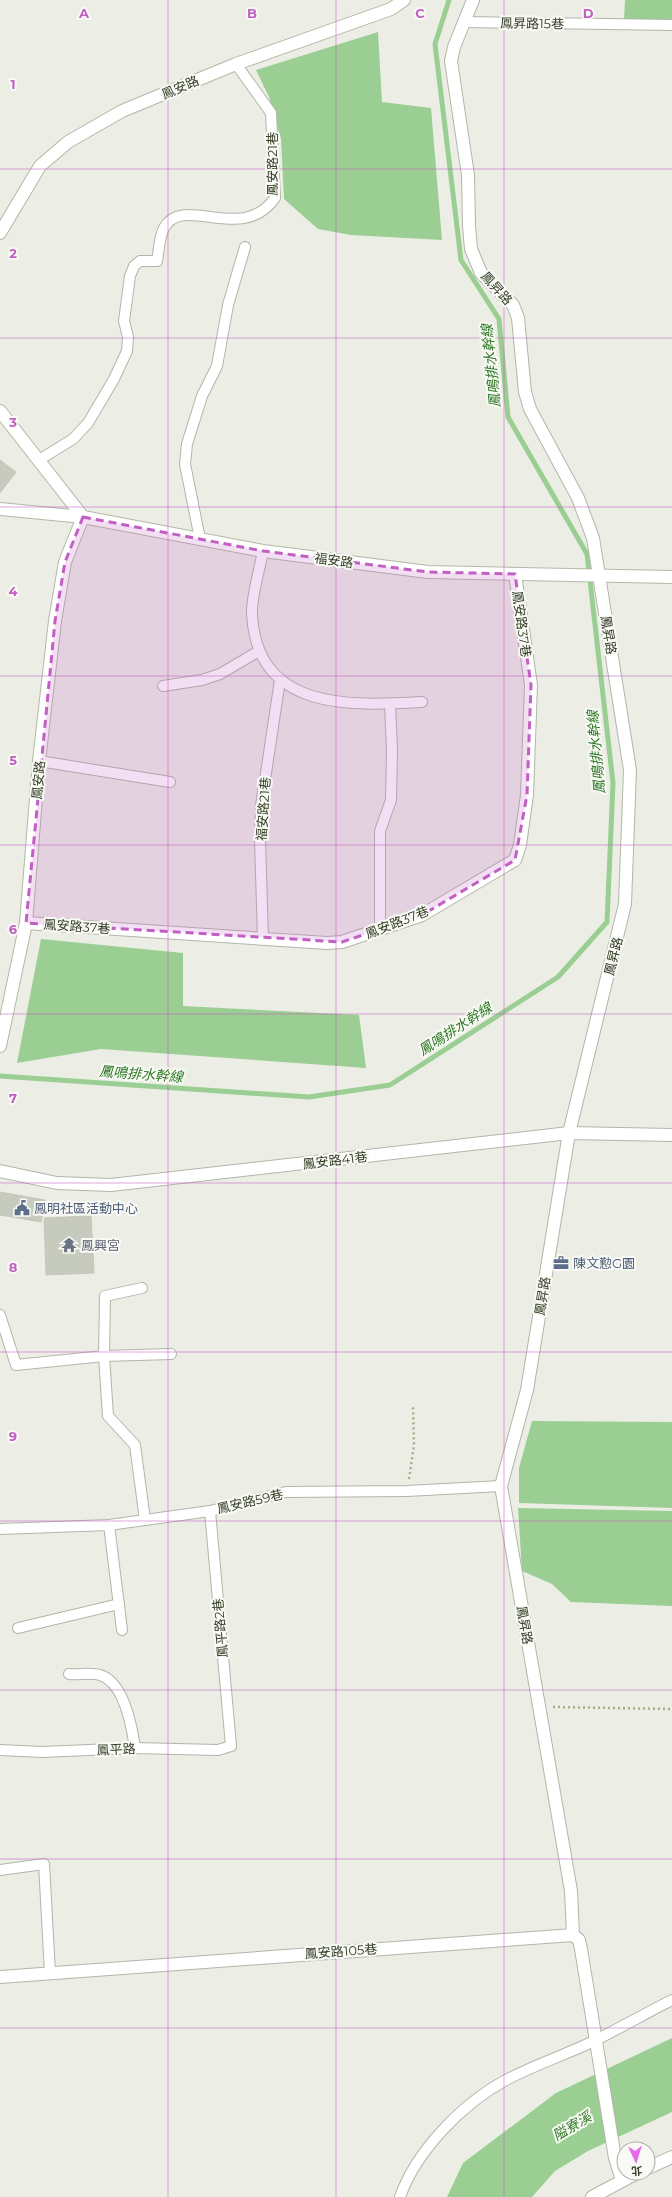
<svg xmlns="http://www.w3.org/2000/svg" width="672" height="2197" viewBox="0 0 672 2197" font-family="Montserrat,'Noto Sans TC',sans-serif">
<style>
.water{fill:#9ace92}
.lines{fill:none;stroke-linecap:round;stroke-linejoin:round}
.stream{stroke:#9ace92;stroke-width:5}
.building{fill:#c7cbbe;stroke:#c3c7b8}
.lane-casing{stroke:#b1b6a9;stroke-width:12}
.street-casing{stroke:#b1b6a9;stroke-width:14}
.secondary-casing{stroke:#b2b9a5;stroke-width:14}
.path{stroke:#a0af88;stroke-width:2.5;stroke-dasharray:2 3;stroke-linecap:butt}
.lane{stroke:#fff;stroke-width:10}
.street{stroke:#fff;stroke-width:12}
.secondary{stroke:#fff;stroke-width:12}
.marked{fill:#c160c2;fill-opacity:0.2;stroke:#c160c2;stroke-width:3;stroke-dasharray:8 5;stroke-linejoin:round}
.grid{fill:none;stroke:#c160c2;stroke-width:1;stroke-opacity:0.55}
.labels{text-anchor:middle;dominant-baseline:central;stroke-width:4;stroke-linejoin:round;paint-order:stroke}
.street-label{font-size:13px;fill:#343f26;stroke:#f9faf6}
.service-label{font-size:13px;fill:#4e5e75;stroke:#f9faf6;text-anchor:start}
.worship-label{font-size:13px;fill:#5b616d;stroke:#f9faf6;text-anchor:start}
.water-label{font-size:14px;font-style:italic;fill:#2d7823;stroke:#f9faf6}
.grid-label{font-size:13px;text-anchor:middle;font-weight:bold;fill:#c160c2;stroke:#f9faf6;stroke-width:4;stroke-linejoin:round;paint-order:stroke}
</style>
<rect width="100%" height="100%" fill="#eceee6"/>
<g class="water">
<path d="M625 0H672V28L624 21Z"/>
<path d="M378 32 382 102 431 108 442 240 351 235 318 229 284 199 281 139 269 97 256 70Z"/>
<path d="M41 939 183 953V1006L359 1015 366 1068 101 1049 17 1063Z"/>
<path d="M532 1421 672 1422V1508L519 1503V1468Z"/>
<path d="M518 1508 672 1511V1606L571 1602 552 1584 522 1571Z"/>
<path d="M672 2038V2112L588 2151 555 2171 532 2197H447L463 2163 556 2093Z"/>
</g>
<g class="lines">
<path class="stream" d="M0 1076 309 1097 390 1085 558 977 607 922 613 783 587 554 508 417 499 319 461 260 435 44 449 0"/>
</g>
<g class="building">
<path d="M0 460 16 472 0 493Z"/>
<path d="M0 1192 45 1200 41 1222 0 1215Z"/>
<path d="M91 1216 94 1273 46 1275 44 1218Z"/>
</g>
<g class="lines">
<defs>
<g id="lane">
<path d="M465 22 672 25"/>
<path d="M39 460 73 439 88 423 114 379 127 351 128 337 124 321 130 276 134 266 140 261H157C159 251 159 237 164 228 183 193 242 245 275 198L271 113 236 64"/>
<path d="M200 539 185 464 187 444 202 396 217 366 228 305 245 247"/>
<path d="M263 551C260 568 251 598 252 614 257 711 349 706 422 702"/>
<path d="M163 686 202 680 220 674 259 651"/>
<path d="M39 761 170 782"/>
<path d="M380 930V831L391 800 392 750 390 704"/>
<path d="M263 939 260 840 261 806 280 680"/>
<path d="M142 1288 105 1296 104 1356 108 1416 135 1445 145 1520"/>
<path d="M0 1315 16 1365 104 1356 171 1354"/>
<path d="M109 1525 122 1630"/>
<path d="M0 1529 109 1525 210 1511 286 1492 407 1491 501 1486"/>
<path d="M18 1628 119 1604"/>
<path d="M69 1674C78 1675 91 1672 100 1675 124 1682 132 1727 135 1748"/>
<path d="M0 1750 42 1752 135 1748 218 1750 231 1746 210 1511"/>
<path d="M0 1870 44 1864 50 1973"/>
<path d="M400 2197C416 2151 463 2103 506 2080 534 2065 565 2055 594 2041 620 2028 646 2013 672 2000"/>
</g>
<g id="street">
<path d="M473 0 454 47 451 61 468 175 469 226 471 249 481 273 513 305 518 318 525 392 530 409 578 498 593 538 630 770 625 904 569 1133 527 1390 501 1486 571 1891 573 1935"/>
<path d="M26 923 327 943 342 942 422 915 515 860 520 845 527 795 531 685 515 574"/>
<path d="M0 1171 57 1183 111 1185 569 1133 672 1135"/>
<path d="M0 1977 573 1935 579 1940 581 1949 615 2158 622 2180"/>
<path d="M648 2168 672 2157"/>
<path d="M592 2197 637 2173"/>
</g>
<g id="secondary">
<path d="M0 233 40 166 68 142 122 111 236 64 391 9 404 0"/>
<path d="M0 411 83 517 65 562 55 621 39 761 26 923 0 1046"/>
<path d="M0 509 83 517 263 551 428 572 672 577"/>
</g>
</defs>
<use href="#lane" class="lane-casing"/>
<use href="#street" class="street-casing"/>
<use href="#secondary" class="secondary-casing"/>
<g class="path">
<path d="M409 1479 414 1445 413 1406"/>
<path d="M553 1707 672 1709"/>
</g>
<use href="#lane" class="lane"/>
<use href="#street" class="street"/>
<use href="#secondary" class="secondary"/>
</g>
<path class="marked" d="M83 517 263 551 428 572 515 574 531 685 527 795 515 860 422 915 342 942 26 923 55 621 65 562Z"/>
<path class="grid" d="M168 0V2197M336 0V2197M504 0V2197M0 169H672M0 338H672M0 507H672M0 676H672M0 845H672M0 1014H672M0 1183H672M0 1352H672M0 1521H672M0 1690H672M0 1859H672M0 2028H672"/>
<defs>
<symbol id="civic-bare" viewBox="-9 -9 18 18"><path d="M-.6-6.5H3V-4.5H.6V-3L4-1V1h2V6H-6V1h2V-1L-.6-3ZM-1.2 2.5V6h2.4V2.5Z" fill="#5c6f8a" stroke="#f9faf6" stroke-width="2.5" paint-order="stroke"/></symbol>
<symbol id="temple-bare" viewBox="-9 -9 18 18"><path d="M0-6L5-2H3V0L6.5 2.5H4V6H1.5V3h-3V6H-4V2.5H-6.5L-3 0V-2H-5Z" fill="#6b7280" stroke="#f9faf6" stroke-width="2.5" paint-order="stroke"/></symbol>
<symbol id="office-bare" viewBox="-9 -9 18 18"><path d="M-6-3h4V-5.5h4V-3h4V5H-6ZM-1-4.5V-3h2v-1.5ZM-6 0V1H6V0Z" fill="#5c6f8a" stroke="#f9faf6" stroke-width="2.5" paint-order="stroke"/></symbol>
</defs>
<g fill-rule="evenodd">
<use href="#civic-bare" x="11" y="1197" width="22" height="22"/>
<use href="#temple-bare" x="58" y="1234" width="22" height="22"/>
<use href="#office-bare" x="550" y="1252" width="22" height="22"/>
</g>
<g class="labels">
<g class="street-label">
<text transform="translate(532 23) rotate(1)">鳳昇路15巷</text>
<text transform="translate(180 87) rotate(-23)">鳳安路</text>
<text transform="translate(272 164) rotate(-90)">鳳安路21巷</text>
<text transform="translate(497 288) rotate(48)">鳳昇路</text>
<text transform="translate(334 560) rotate(8)">福安路</text>
<text transform="translate(522 624) rotate(82)">鳳安路37巷</text>
<text transform="translate(609 635) rotate(81)">鳳昇路</text>
<text transform="translate(38 780) rotate(-85)">鳳安路</text>
<text transform="translate(263 809) rotate(-86)">福安路21巷</text>
<text transform="translate(397 922) rotate(-21)">鳳安路37巷</text>
<text transform="translate(77 926) rotate(4)">鳳安路37巷</text>
<text transform="translate(613 956) rotate(-76)">鳳昇路</text>
<text transform="translate(335 1160) rotate(-7)">鳳安路41巷</text>
<text transform="translate(542 1296) rotate(-81)">鳳昇路</text>
<text transform="translate(250 1501) rotate(-13)">鳳安路59巷</text>
<text transform="translate(525 1625) rotate(80)">鳳昇路</text>
<text transform="translate(220 1628) rotate(-95)">鳳平路2巷</text>
<text transform="translate(116 1749) rotate(-2)">鳳平路</text>
<text transform="translate(341 1951) rotate(-4)">鳳安路105巷</text>
</g>
<g class="service-label">
<text x="34" y="1208">鳳明社區活動中心</text>
<text x="573" y="1263">陳文懃G園</text>
</g>
<g class="worship-label">
<text x="81" y="1245">鳳興宮</text>
</g>
<g class="water-label">
<text transform="translate(491 366) rotate(-96)">鳳鳴排水幹線</text>
<text transform="translate(596 752) rotate(-95)">鳳鳴排水幹線</text>
<text transform="translate(455 1029) rotate(-33)">鳳鳴排水幹線</text>
<text transform="translate(141 1074) rotate(4)">鳳鳴排水幹線</text>
<text transform="translate(572 2126) rotate(-31)">隘寮溪</text>
</g>
</g>
<g class="grid-label">
<text x="84" y="18">A</text>
<text x="252" y="18">B</text>
<text x="420" y="18">C</text>
<text x="588" y="18">D</text>
<text x="13" y="89">1</text>
<text x="13" y="258">2</text>
<text x="13" y="427">3</text>
<text x="13" y="596">4</text>
<text x="13" y="765">5</text>
<text x="13" y="934">6</text>
<text x="13" y="1103">7</text>
<text x="13" y="1272">8</text>
<text x="13" y="1441">9</text>
</g>
<g transform="translate(636 2161) rotate(176)"><circle r="19" fill="#f9faf6" stroke="#aaafa3"/>
<path d="M0-3L7 15L0 10L-7 15Z" fill="#e468e9"/>
<text y="-6" font-size="11" font-weight="bold" text-anchor="middle" fill="#343f26">北</text>
</g>
</svg>
